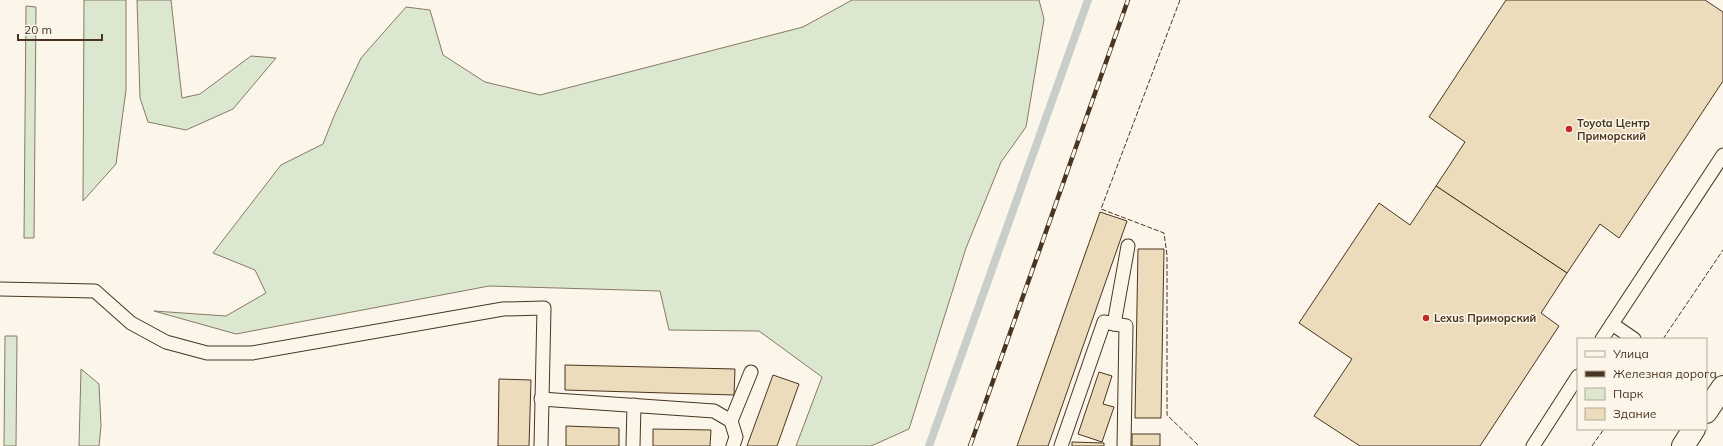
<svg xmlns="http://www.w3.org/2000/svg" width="1723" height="446" viewBox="0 0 1723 446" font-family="Mulish,sans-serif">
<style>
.green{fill:#dce7d0;stroke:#887966}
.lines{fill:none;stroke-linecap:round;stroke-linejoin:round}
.stream{stroke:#c9cecd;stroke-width:8}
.building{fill:#ecdcbc;stroke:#4a3520}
.service-casing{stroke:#4a3520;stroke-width:15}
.primary-casing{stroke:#4a3520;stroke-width:24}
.service{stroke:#fbf6e9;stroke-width:13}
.primary{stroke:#fbf6e9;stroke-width:22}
.rail-casing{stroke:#4a3520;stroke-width:4.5}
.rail{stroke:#fbf6e9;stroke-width:3;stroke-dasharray:9;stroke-linecap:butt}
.fence{stroke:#4a3520;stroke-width:1;stroke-dasharray:5 2;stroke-linecap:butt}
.poi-dot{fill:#c62828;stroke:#fbf6e9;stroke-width:1.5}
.labels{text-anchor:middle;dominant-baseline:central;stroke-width:3;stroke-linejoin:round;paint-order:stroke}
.poi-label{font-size:11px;font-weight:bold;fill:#4a3520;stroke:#fbf6e9;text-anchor:start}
</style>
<rect width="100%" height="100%" fill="#fbf6e9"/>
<g class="green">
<path d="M84 0H126V90L116 164 83 201Z"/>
<path d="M137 0H171L182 98 200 94 251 56 276 58 233 109 186 130 148 122 140 98Z"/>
<path d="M852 0H1039L1044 19 1026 127 1001 162 966 248 909 429 871 446H796L822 377 759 331 669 330 660 291 489 286 236 334 154 311 226 316 266 293 255 270 213 253 281 165 323 144 334 116 361 58 406 7 430 10 443 55 485 82 540 95 803 27Z"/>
<path d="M26 6 36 7 34 238H24Z"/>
<path d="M5 336H17L16 446H4Z"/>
<path d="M81 369 99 384 101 426 99 446H79Z"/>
</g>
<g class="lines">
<path class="stream" d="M929 446 1088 0"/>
</g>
<g class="building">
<path d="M1506 0H1705L1723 12V81L1619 238 1600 224 1567 273 1436 186 1465 142 1429 117Z"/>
<path d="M1436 186 1567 273 1541 313 1559 326 1480 446H1360L1314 416 1352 359 1299 323 1379 203 1410 225Z"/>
<path d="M1100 212 1127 221 1048 446H1017Z"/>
<path d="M1138 249H1164L1161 418H1135Z"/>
<path d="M565 365 735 369 734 395 565 390Z"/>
<path d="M1099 372 1112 376 1103 404 1114 407 1102 442 1078 434Z"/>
<path d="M773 375 799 384 777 446H747Z"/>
<path d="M499 379 531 380 529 446H498Z"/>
<path d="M566 426 619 428V446H566Z"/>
<path d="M653 429 711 430 710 446H653Z"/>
<rect x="1132" y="434" width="28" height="12"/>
<path d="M1072 442 1104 443V446H1072Z"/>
</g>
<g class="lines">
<defs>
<g id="service">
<path d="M0 289 95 291 131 323 166 342 207 353H252L503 309 544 308 541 446"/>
<path d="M1114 324 1128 246"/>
<path d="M1612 324 1634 339"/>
<path d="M1602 339 1723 155"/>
<path d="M541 399 714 411 731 421"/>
<path d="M633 446 634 405"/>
<path d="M733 446 736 437 731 421 751 372"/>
<path d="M1061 446 1104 322 1126 326 1124 446"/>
<path d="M1533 446 1578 376"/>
</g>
<g id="primary">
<path d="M1706 412 1723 387"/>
<path d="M1683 446 1694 429"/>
</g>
</defs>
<use href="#service" class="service-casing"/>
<use href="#primary" class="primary-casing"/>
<use href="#service" class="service"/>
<use href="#primary" class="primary"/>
<defs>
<path id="rail" d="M970 446 1128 0"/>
</defs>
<use href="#rail" class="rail-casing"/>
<use href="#rail" class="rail"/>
<g class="fence">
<path d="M1180 0 1101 209 1164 233 1167 255V415L1199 446"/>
<path d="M1663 339 1723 250"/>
<path d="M1592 446 1604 429"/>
</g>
</g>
<g class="poi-dot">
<circle cx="1569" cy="129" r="4"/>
<circle cx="1426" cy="318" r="4"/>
</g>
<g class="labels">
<g class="poi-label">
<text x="1577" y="123">Toyota Центр<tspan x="1577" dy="13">Приморский</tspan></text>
<text x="1434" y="318">Lexus Приморский</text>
</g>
</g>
<rect x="1577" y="338" width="130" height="92" fill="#fbf6e9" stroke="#b4a999"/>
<rect x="1585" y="351" width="20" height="6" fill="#fbf6e9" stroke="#b4a999"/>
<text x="1613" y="358" font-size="12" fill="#4a3520">Улица</text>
<rect x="1585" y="371" width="20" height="6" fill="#4a3520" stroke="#b4a999"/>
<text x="1613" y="378" font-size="12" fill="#4a3520">Железная дорога</text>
<rect x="1585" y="388" width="20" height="12" fill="#dce7d0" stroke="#b4a999"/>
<text x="1613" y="398" font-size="12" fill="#4a3520">Парк</text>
<rect x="1585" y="408" width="20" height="12" fill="#ecdcbc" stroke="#b4a999"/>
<text x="1613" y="418" font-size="12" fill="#4a3520">Здание</text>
<path d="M18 34v6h84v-6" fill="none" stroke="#4a3520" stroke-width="2"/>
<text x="24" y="34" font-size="12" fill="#4a3520" stroke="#fbf6e9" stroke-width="3" paint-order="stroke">20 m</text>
</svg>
